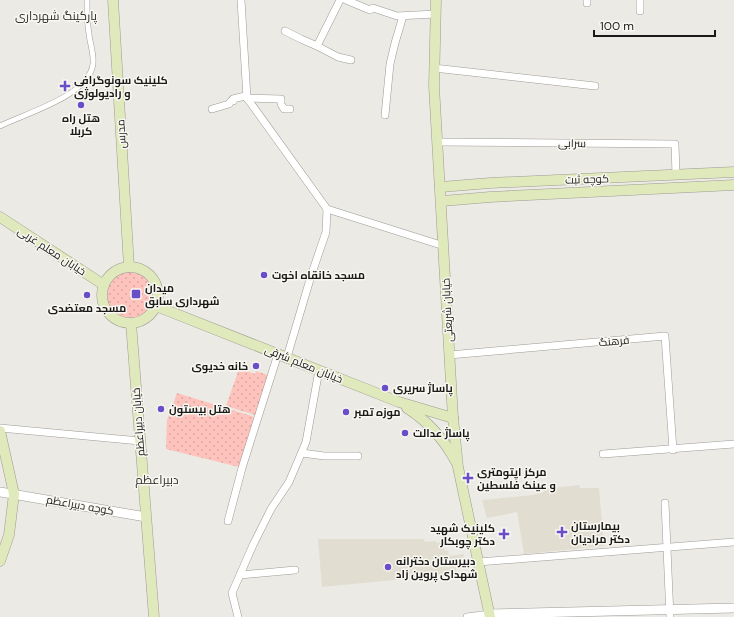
<svg xmlns="http://www.w3.org/2000/svg" width="734" height="617" viewBox="0 0 734 617" font-family="'DM Sans',Cairo,sans-serif">
<style>
.built{fill:#e2ddd1}
.grass{fill:url(#grass-dots)}
.lines{fill:none;stroke-linecap:round;stroke-linejoin:round}
.pedestrian-casing{stroke:#9d9b96;stroke-width:6}
.minor-casing{stroke:#9d9b96;stroke-width:8}
.tertiary-casing{stroke:#9d9b96;stroke-width:10}
.secondary-casing{stroke:#9d9b96;stroke-width:11}
.pedestrian{stroke:#fff;stroke-width:5}
.minor{stroke:#fff;stroke-width:7}
.tertiary{stroke:#fff;stroke-width:9}
.secondary{stroke:#e0e9bb;stroke-width:10}
.poi-dot{fill:#6a4ec8;stroke:#f9f7f1;stroke-width:1.5}
.labels{text-anchor:middle;dominant-baseline:central;stroke-width:3;stroke-linejoin:round;paint-order:stroke}
.poi-label{font-size:11px;font-weight:bold;fill:#1a1a18;stroke:#f9f7f1;text-anchor:start}
.street-label{font-size:11px;fill:#1a1a18;stroke:#f9f7f1}
.neighbourhood-label{font-size:12px;fill:#2f2e2a;stroke:#f9f7f1}
</style>
<defs>
<pattern id="grass-dots" width="8" height="8" patternUnits="userSpaceOnUse"><rect width="8" height="8" fill="#fec3bd"/><path d="M2 2h.1M6 6h.1" fill="none" stroke="#d9a7a2" stroke-width="1.8" stroke-linecap="round"/></pattern>
</defs>
<rect width="100%" height="100%" fill="#eceae4"/>
<g class="built">
<path d="M579 485 580 488H599L604 546 524 554 517 512 487 518 482 500 533 495 544 492V489Z"/>
<path d="M318 539H424L425 542 436 541V543L442 542 445 551 448 550 449 556 464 554V557L454 559 457 574 322 587Z"/>
</g>
<g class="grass">
<circle cx="130" cy="295" r="25"/>
<path d="M240 366 248 368 247 371 255 374 256 371 268 375 255 415 226 406Z"/>
<path d="M177 393 255 417 239 467 166 449 167 420Z"/>
</g>
<g class="lines">
<defs>
<path id="pedestrian" d="M0 126C26 113 89 96 93 64 94 53 90 44 89 34 87 23 87 11 87 0"/>
<g id="minor">
<path d="M241 0 247 98"/>
<path d="M340 0 317 46 338 57 351 60"/>
<path d="M346 0 370 10 373 8 397 16 436 14"/>
<path d="M587 0V3"/>
<path d="M640 11V0"/>
<path d="M285 31 301 39 317 46"/>
<path d="M434 68 595 86"/>
<path d="M247 98 327 209 326 232 311 276 287 357"/>
<path d="M212 109 229 104 231 101H233V99L245 96 247 98 281 99V104L284 109H290"/>
<path d="M385 115 390 64 395 43 403 16"/>
<path d="M438 142 675 144 676 175"/>
<path d="M327 209 444 246"/>
<path d="M449 355 665 336 673 450"/>
<path d="M0 428 140 441"/>
<path d="M302 453 324 456H358"/>
<path d="M603 454 734 444"/>
<path d="M665 503 670 617"/>
<path d="M228 521 242 468 278 354"/>
<path d="M478 562 734 542"/>
<path d="M240 575 295 570"/>
<path d="M238 617 232 593 253 545 271 509 289 482 306 442 319 370"/>
<path d="M467 617 490 614"/>
</g>
<g id="tertiary">
<path d="M0 492 146 517"/>
<path d="M490 614 734 608"/>
</g>
<g id="secondary">
<path d="M113 0 129 267"/>
<path d="M436 0 434 86 453 418 458 467 490 617"/>
<path d="M441 187 490 183 734 172"/>
<path d="M442 201 490 197 734 185"/>
<path d="M0 217 104 285"/>
<circle cx="130" cy="295" r="28"/>
<path d="M156 306 399 402 453 418"/>
<path d="M131 323 154 617"/>
<path d="M407 408C429 422 444 439 456 462"/>
<path d="M0 431 14 494 9 535 0 561"/>
</g>
</defs>
<use href="#pedestrian" class="pedestrian-casing"/>
<use href="#minor" class="minor-casing"/>
<use href="#tertiary" class="tertiary-casing"/>
<use href="#secondary" class="secondary-casing"/>
<use href="#pedestrian" class="pedestrian"/>
<use href="#minor" class="minor"/>
<use href="#tertiary" class="tertiary"/>
<use href="#secondary" class="secondary"/>
</g>
<g class="poi-dot">
<path d="M63 80h4v4h4v4h-4v4h-4v-4h-4v-4h4z"/>
<circle cx="81" cy="105" r="4"/>
<circle cx="264" cy="275" r="4"/>
<rect x="131" y="289" width="10" height="10" rx="2"/>
<circle cx="87" cy="295" r="4"/>
<circle cx="256" cy="366" r="4"/>
<circle cx="385" cy="388" r="4"/>
<circle cx="161" cy="409" r="4"/>
<circle cx="346" cy="412" r="4"/>
<circle cx="405" cy="433" r="4"/>
<path d="M466 472h4v4h4v4h-4v4h-4v-4h-4v-4h4z"/>
<path d="M560 526h4v4h4v4h-4v4h-4v-4h-4v-4h4z"/>
<path d="M502 528h4v4h4v4h-4v4h-4v-4h-4v-4h4z"/>
<circle cx="388" cy="567" r="4"/>
</g>
<g class="labels">
<g class="poi-label">
<text x="74" y="80">کلینیک سونوگرافی<tspan x="74" dy="13">و رادیولوژی</tspan></text>
<text x="81" y="118" text-anchor="middle">هتل راه<tspan x="81" dy="13">کربلا</tspan></text>
<text x="272" y="275">مسجد خانقاه اخوت</text>
<text x="145" y="288">میدان<tspan x="145" dy="13">شهرداری سابق</tspan></text>
<text x="87" y="308" text-anchor="middle">مسجد معتضدی</text>
<text x="248" y="366" text-anchor="end">خانه خدیوی</text>
<text x="393" y="388">پاساژ سریری</text>
<text x="169" y="409">هتل بیستون</text>
<text x="354" y="412">موزه تمبر</text>
<text x="413" y="433">پاساژ عدالت</text>
<text x="477" y="472">مرکز اپتومتری<tspan x="477" dy="13">و عینک فلسطین</tspan></text>
<text x="571" y="526">بیمارستان<tspan x="571" dy="13">دکتر مرادیان</tspan></text>
<text x="495" y="528" text-anchor="end">کلینیک شهید<tspan x="495" dy="13">دکتر چوبکار</tspan></text>
<text x="396" y="561">دبیرستان دخترانه<tspan x="396" dy="13">شهدای پروین زاد</tspan></text>
</g>
<g class="street-label">
<text transform="translate(121 134) rotate(-93)">مدرس</text>
<text transform="translate(572 143) rotate(1)">سرابی</text>
<text transform="translate(587 179) rotate(-2)">کوچه ثبت</text>
<text transform="translate(52 251) rotate(33)">خیابان معلم غربی</text>
<text transform="translate(447 310) rotate(-93)">خیابان شریعتی</text>
<text transform="translate(614 341) rotate(-5)">فرهنگ</text>
<text transform="translate(304 364) rotate(22)">خیابان معلم شرقی</text>
<text transform="translate(138 422) rotate(-94)">خیابان دبیراعظم</text>
<text transform="translate(80 505) rotate(10)">کوچه دبیراعظم</text>
</g>
<g class="neighbourhood-label">
<text x="56" y="16">پارکینگ شهرداری</text>
<text x="157" y="480">دبیراعظم</text>
</g>
</g>
<path d="M594 30v6h121v-6" fill="none" stroke="#1a1a18" stroke-width="2"/>
<text x="600" y="30" font-size="12" fill="#1a1a18" stroke="#f9f7f1" stroke-width="3" paint-order="stroke">100 m</text>
</svg>
